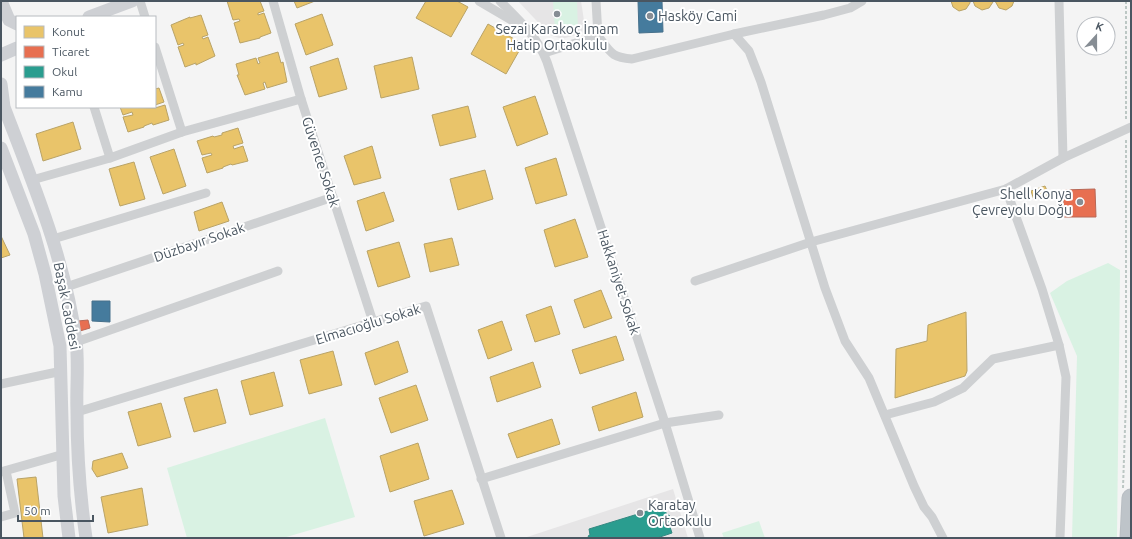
<svg xmlns="http://www.w3.org/2000/svg" width="1132" height="539" viewBox="0 0 1132 539" font-family="Ubuntu,sans-serif">
<style>
.education{fill:#e6e5e6}
.green{fill:#d9f2e3}
.homes{fill:#e9c46a;stroke:#b9a367}
.shops{fill:#e76f51;stroke:#b86856}
.schools{fill:#2a9d8f;stroke:#348881}
.public{fill:#457b9d;stroke:#46708b}
.lines{fill:none;stroke-linecap:round;stroke-linejoin:round}
.highway-casing{stroke:#b9bec3;stroke-width:19}
.path{stroke:#bcc7c4;stroke-width:2;stroke-dasharray:3 2;stroke-linecap:butt}
.street{stroke:#ced0d2;stroke-width:9}
.secondary{stroke:#ced0d4;stroke-width:13}
.highway{stroke:#bec4c9;stroke-width:17}
.poi-dot{fill:#868d94;stroke:#fff;stroke-width:1.5}
.labels{text-anchor:middle;dominant-baseline:central;stroke-width:4;stroke-linejoin:round;paint-order:stroke}
.poi-label{font-size:14px;fill:#4a5661;stroke:#fff;text-anchor:start}
.street-label{font-size:14px;fill:#4a5661;stroke:#fff}
</style>
<rect width="100%" height="100%" fill="#f4f4f4"/>
<g class="education">
<path d="M518 1H581L585 27 582 33 562 39 550 35Z"/>
<path d="M673 489 688 538H524Z"/>
</g>
<g class="green">
<path d="M553 1H577L578 31 555 32Z"/>
<path d="M1108 263 1120 270 1117 538H1072L1077 356 1050 293 1067 281Z"/>
<path d="M325 418 355 517 283 538H187L167 468Z"/>
<path d="M759 521 765 538H724L722 533Z"/>
</g>
<g class="homes">
<path d="M227 1H260L264 11 258 13V15L264 13 271 33 260 37V38L240 43 234 23 240 21 239 19 233 20Z"/>
<path d="M294 1H315L297 8Z"/>
<path d="M426 1H457L468 7 451 37 416 18Z"/>
<path d="M951 1H970V3L966 9 959 11 953 7Z"/>
<path d="M973 1H993V2L989 8 982 10 975 6Z"/>
<path d="M995 1H1014L1012 6 1006 10 999 8Z"/>
<path d="M322 14 333 45 306 55 295 24Z"/>
<path d="M201 15 208 35 202 37 203 39 208 37 215 56 196 65V63L185 67 178 47 184 45 183 43 178 45 171 25 190 17V18Z"/>
<path d="M488 24 523 44 506 74 471 54Z"/>
<path d="M278 52 281 63 283 62 287 82 267 88 265 82 263 83 265 89 245 95 237 75H239L236 64 256 58 258 64 260 63 258 58Z"/>
<path d="M412 57 419 89 381 98 374 66Z"/>
<path d="M338 58 347 89 319 97 310 67Z"/>
<path d="M159 88 164 102 155 105V89Z"/>
<path d="M535 96 548 134 517 146 503 107Z"/>
<path d="M165 105 169 120 153 125 152 123 144 126V127L128 132 123 117 133 115 132 112 123 115 120 107 155 108Z"/>
<path d="M468 106 476 137 440 146 432 115Z"/>
<path d="M73 122 81 149 43 161 36 134Z"/>
<path d="M238 128 243 143 233 146 234 149 243 146 248 161 232 165 231 164 223 167V168L207 173 202 158 212 155 211 153 202 155 197 141 213 136 214 137 222 135V133Z"/>
<path d="M372 146 381 178 354 185 344 156Z"/>
<path d="M174 149 186 186 163 194 150 157Z"/>
<path d="M556 158 567 195 536 204 525 168Z"/>
<path d="M134 162 145 199 120 206 109 169Z"/>
<path d="M485 170 493 199 458 210 450 179Z"/>
<path d="M1045 186 1049 195 1034 200 1031 191Z"/>
<path d="M384 192 394 221 366 231 357 201Z"/>
<path d="M222 202 229 221 199 231 194 212Z"/>
<path d="M575 219 588 257 555 267 544 230Z"/>
<path d="M1 236 10 255 1 258Z"/>
<path d="M452 238 459 265 430 272 424 244Z"/>
<path d="M399 242 410 277 378 287 367 251Z"/>
<path d="M601 290 612 318 584 328 574 300Z"/>
<path d="M551 306 560 334 535 342 526 315Z"/>
<path d="M966 312 967 371 965 376 895 398 896 349 927 341 928 325Z"/>
<path d="M502 321 512 350 488 359 478 330Z"/>
<path d="M616 336 624 360 580 374 572 350Z"/>
<path d="M398 341 408 372 375 385 365 353Z"/>
<path d="M333 351 342 385 309 394 300 360Z"/>
<path d="M533 362 541 387 497 402 490 377Z"/>
<path d="M274 372 283 406 250 415 241 381Z"/>
<path d="M416 385 428 420 391 433 379 398Z"/>
<path d="M217 389 226 423 194 432 184 398Z"/>
<path d="M636 392 643 417 599 431 592 407Z"/>
<path d="M161 403 171 437 138 446 128 412Z"/>
<path d="M552 419 560 444 517 458 508 434Z"/>
<path d="M418 443 429 479 390 492 380 456Z"/>
<path d="M122 453 128 468 97 477 92 469 93 461Z"/>
<path d="M36 477 43 538H24L17 479Z"/>
<path d="M142 488 148 525 108 533 101 497Z"/>
<path d="M452 490 464 524 424 536 414 501Z"/>
</g>
<g class="shops">
<path d="M1095 189 1096 217H1064L1063 190Z"/>
<path d="M88 320 90 328 80 331 78 321Z"/>
</g>
<path class="schools" d="M664 506 667 516 669 515 672 524H669L672 533 657 538H589L588 536 590 535 589 529Z"/>
<g class="public">
<path d="M638 1H662L663 32 639 33Z"/>
<path d="M92 301H110V322L92 321Z"/>
</g>
<g class="lines">
<defs>
<path id="highway" d="M1129 538 1131 498"/>
</defs>
<use href="#highway" class="highway-casing"/>
<g class="path">
<path d="M1126 1V120"/>
<path d="M1123 488 1126 399V140"/>
</g>
<g class="street">
<path d="M140 1 145 17"/>
<path d="M273 1 301 99 373 322"/>
<path d="M479 1 518 24"/>
<path d="M500 1C518 19 538 37 547 62L665 423 700 538"/>
<path d="M1059 1 1063 158"/>
<path d="M734 34 824 15 850 8 862 1"/>
<path d="M598 36C611 52 610 57 632 59L734 34 749 51 761 82 825 288 845 341 869 378 914 486 924 507 932 517 943 538"/>
<path d="M155 47 182 132"/>
<path d="M544 53 598 36 596 1"/>
<path d="M94 107 110 158"/>
<path d="M32 180 110 158 182 132 301 99"/>
<path d="M1006 189 1042 289 1059 345 1066 377 1060 538"/>
<path d="M53 239 206 193"/>
<path d="M695 281 811 242 1006 189 1063 158 1131 127"/>
<path d="M66 287 333 197"/>
<path d="M76 342 278 271"/>
<path d="M1 384 62 371"/>
<path d="M77 412 426 306 501 538"/>
<path d="M885 415 934 402 963 388 993 359 1059 345"/>
<path d="M1 472 64 454"/>
<path d="M481 479 665 423 719 415"/>
<path d="M1 517 15 513 6 471"/>
</g>
<g class="secondary">
<path d="M1 1 9 20 17 24"/>
<path d="M89 17 132 1"/>
<path d="M1 55 17 48"/>
<path d="M1 84 4 107C33 183 65 259 76 341 79 363 76 388 77 411 77 453 80 496 86 538"/>
<path d="M1 148 34 234 45 274 60 346 64 496 69 538"/>
</g>
<use href="#highway" class="highway"/>
</g>
<g class="poi-dot">
<circle cx="557" cy="14" r="4"/>
<circle cx="650" cy="16" r="4"/>
<circle cx="1080" cy="202" r="4"/>
<circle cx="640" cy="513" r="4"/>
</g>
<g class="labels">
<g class="poi-label">
<text x="658" y="16">Hasköy Cami</text>
<text x="557" y="29" text-anchor="middle">Sezai Karakoç İmam<tspan x="557" dy="16">Hatip Ortaokulu</tspan></text>
<text x="1072" y="194" text-anchor="end">Shell Konya<tspan x="1072" dy="16">Çevreyolu Doğu</tspan></text>
<text x="648" y="505">Karatay<tspan x="648" dy="16">Ortaokulu</tspan></text>
</g>
<g class="street-label">
<text transform="translate(321 162) rotate(72)">Güvence Sokak</text>
<text transform="translate(199 242) rotate(-19)">Düzbayır Sokak</text>
<text transform="translate(619 282) rotate(72)">Hakkaniyet Sokak</text>
<text transform="translate(67 306) rotate(79)">Başak Caddesi</text>
<text transform="translate(368 324) rotate(-17)">Elmacıoğlu Sokak</text>
</g>
</g>
<rect width="1132" height="539" fill="none" stroke="#4a5661" stroke-width="4"/>
<rect x="16" y="16" width="140" height="92" fill="#ffffff" stroke="#b7bbc0"/>
<rect x="24" y="26" width="20" height="12" fill="#e9c46a" stroke="#b7bbc0"/>
<text x="52" y="36" font-size="12" fill="#4a5661">Konut</text>
<rect x="24" y="46" width="20" height="12" fill="#e76f51" stroke="#b7bbc0"/>
<text x="52" y="56" font-size="12" fill="#4a5661">Ticaret</text>
<rect x="24" y="66" width="20" height="12" fill="#2a9d8f" stroke="#b7bbc0"/>
<text x="52" y="76" font-size="12" fill="#4a5661">Okul</text>
<rect x="24" y="86" width="20" height="12" fill="#457b9d" stroke="#b7bbc0"/>
<text x="52" y="96" font-size="12" fill="#4a5661">Kamu</text>
<g transform="translate(1096 36) rotate(21)"><circle r="19" fill="#ffffff" stroke="#b7bbc0"/>
<path d="M0-3L7 15L0 10L-7 15Z" fill="#868d94"/>
<text y="-6" font-size="11" font-weight="bold" text-anchor="middle" fill="#4a5661">K</text>
</g>
<path d="M18 515v6h75v-6" fill="none" stroke="#4a5661" stroke-width="2"/>
<text x="24" y="515" font-size="12" fill="#4a5661" stroke="#ffffff" stroke-width="3" paint-order="stroke">50 m</text>
</svg>
